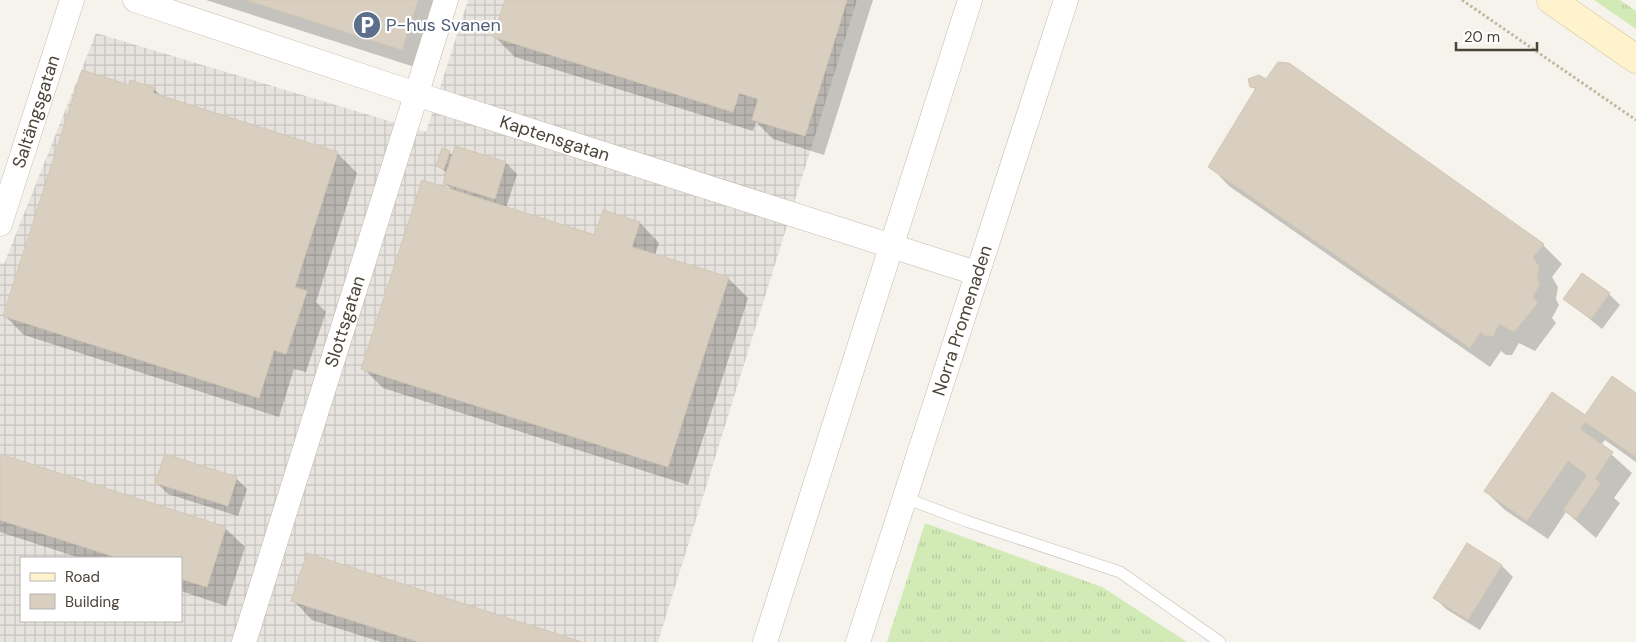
<svg xmlns="http://www.w3.org/2000/svg" width="1636" height="642" viewBox="0 0 1636 642" font-family="'DM Sans',sans-serif">
<style>
.industrial{fill:url(#industrial-grid);fill-rule:evenodd}
.grass{fill:url(#grass-tufts)}
.shadow{fill:#0003}
.building{fill:#d8cfc1;stroke:#d3c7b4}
.lines{fill:none;stroke-linecap:round;stroke-linejoin:round}
.lane-casing{stroke:#c2bbae;stroke-width:12}
.street-casing{stroke:#c2bbae;stroke-width:25}
.secondary-casing{stroke:#d6c79b;stroke-width:29}
.path{stroke:#c4b79f;stroke-width:3;stroke-dasharray:2.5 2.5;stroke-linecap:butt}
.lane{stroke:#fff;stroke-width:11}
.street{stroke:#fff;stroke-width:24}
.secondary{stroke:#fff3cd;stroke-width:28}
.labels{text-anchor:middle;dominant-baseline:central;stroke-width:4.5;stroke-linejoin:round;paint-order:stroke}
.service-label{font-size:18px;fill:#4e5e75;stroke:#fff;text-anchor:start}
.street-label{font-size:18px;fill:#4b4439;stroke:#fff}
</style>
<defs>
<pattern id="industrial-grid" width="8" height="8" patternUnits="userSpaceOnUse" patternTransform="scale(1.25)"><rect width="8" height="8" fill="#e6e2dd"/><path d="M0 4h8M4 0v8" fill="none" stroke="#c7c3be"/></pattern>
<pattern id="grass-tufts" width="24" height="20" patternUnits="userSpaceOnUse" patternTransform="scale(1.25)"><rect width="24" height="20" fill="#d2eab5"/><path d="M3 7l-1-3M5 7V3M7 7l1-3M15 17l-1-3M17 17v-4M19 17l1-3" fill="none" stroke="#b6ca9c"/></pattern>
</defs>
<rect width="100%" height="100%" fill="#f6f3ec"/>
<path class="industrial" d="M468 0H857L658 642H0V263L4 264 96 33 426 132ZM21 558H181V621H21Z"/>
<g class="grass">
<path d="M1594 0H1620L1636 11V29Z"/>
<path d="M925 523 1102 587 1187 642H887Z"/>
</g>
<g class="shadow">
<path d="M206 0H444L421 69Z"/>
<path d="M506 0H873L824 155 773 139 756 122 753 131 515 57 495 37Z"/>
<path d="M1249 80 1543 245 1562 264 1552 277 1558 287 1556 299 1559 305 1552 318 1556 323 1535 351 1519 343 1512 355H1506L1501 351 1490 367 1229 186 1210 166 1256 91Z"/>
<path d="M130 86 154 89 162 97 337 153 357 173 316 302 326 312 306 372 294 369 279 417 24 335 4 315Z"/>
<path d="M456 147 506 163 517 174 506 208 596 236 604 212 640 223 659 243 655 255 728 278 748 298 688 485 383 388 363 368 453 191 445 183 448 173 437 166 449 152 453 156Z"/>
<path d="M1609 294 1620 305 1602 329 1565 299Z"/>
<path d="M1636 394V462L1605 440 1601 445 1632 473 1614 498 1620 503 1596 538 1566 512 1548 539 1505 510 1485 491 1586 417Z"/>
<path d="M0 455 225 528 245 547 226 606 181 591V558H80L0 532Z"/>
<path d="M236 478 247 489 238 516 168 494 157 483Z"/>
<path d="M1468 545 1502 566 1513 577 1480 630 1446 609 1435 598Z"/>
<path d="M293 600 578 642H381L312 620Z"/>
</g>
<g class="building">
<path d="M246 0H418L402 50Z"/>
<path d="M505 0H847L805 136 752 120 758 99 739 93 733 112 493 37Z"/>
<path d="M1278 62 1289 63 1544 244 1533 257 1539 267 1537 278 1540 284 1533 297 1538 303 1514 332 1499 324 1493 336H1485L1481 332 1470 348 1208 167 1256 88 1250 87 1248 79 1259 75 1266 79Z"/>
<path d="M82 70 129 85 130 80 155 88 153 93 338 152 295 287 307 291 286 354 274 350 259 398 3 316Z"/>
<path d="M455 146 506 162 495 199 443 183Z"/>
<path d="M442 148 450 151 444 169 436 166Z"/>
<path d="M422 180 595 235 603 210 640 222 632 247 729 277 668 467 361 369Z"/>
<path d="M1582 273 1610 293 1591 319 1563 299Z"/>
<path d="M1612 376 1636 393V457L1585 422 1580 429 1613 452 1595 479 1601 483 1576 519 1563 510 1587 475 1568 461 1527 521 1484 491 1552 392 1585 415Z"/>
<path d="M0 454 226 527 207 587 181 579V558H118L0 520Z"/>
<path d="M165 454 237 477 228 506 155 483Z"/>
<path d="M1467 543 1502 565 1468 620 1433 598Z"/>
<path d="M307 553 582 642H419L291 601Z"/>
</g>
<g class="lines">
<defs>
<path id="lane" d="M905 498 966 521 1120 572 1220 642"/>
<g id="street">
<path id="s1" d="M135 0 416 94 976 273"/>
<path id="s2" d="M0 224 72 0"/>
<path id="s3" d="M244 642 446 0"/>
<path d="M765 642 970 0"/>
<path id="s4" d="M858 642 1066 0"/>
</g>
<path id="secondary" d="M1551 0 1636 59"/>
</defs>
<use href="#lane" class="lane-casing"/>
<use href="#street" class="street-casing"/>
<use href="#secondary" class="secondary-casing"/>
<path class="path" d="M1462 0 1636 120"/>
<use href="#lane" class="lane"/>
<use href="#street" class="street"/>
<use href="#secondary" class="secondary"/>
</g>
<defs>
<symbol id="parking-disc" viewBox="-11 -11 22 22"><circle r="9.5" fill="#5c6f8a" stroke="#fff"/><path d="M-3.5-5.5H1a3.5 3.5 0 0 1 0 7H-1V5.5H-3.5ZM-1-3.4V-.6H.8a1.4 1.4 0 0 0 0-2.8Z" fill="#fff"/></symbol>
</defs>
<g fill-rule="evenodd">
<use href="#parking-disc" x="351" y="9" width="32" height="32"/>
</g>
<g class="labels">
<g class="service-label">
<text x="386" y="25">P-hus Svanen</text>
</g>
<g class="street-label">
<text stroke="none"><textPath href="#s2" startOffset="118">Saltängsgatan</textPath></text>
<text stroke="none"><textPath href="#s1" startOffset="442">Kaptensgatan</textPath></text>
<text stroke="none"><textPath href="#s3" startOffset="336">Slottsgatan</textPath></text>
<text stroke="none"><textPath href="#s4" startOffset="338">Norra Promenaden</textPath></text>
</g>
</g>
<rect x="20" y="557" width="162" height="65" fill="#ffffff" stroke="#b7b4b0"/>
<rect x="30" y="573" width="25" height="8" fill="#fff3cd" stroke="#b7b4b0"/>
<text x="65" y="582" font-size="15" fill="#4b4439">Road</text>
<rect x="30" y="594" width="25" height="15" fill="#d8cfc1" stroke="#b7b4b0"/>
<text x="65" y="607" font-size="15" fill="#4b4439">Building</text>
<path d="M1456 42v8h81v-8" fill="none" stroke="#4b4439" stroke-width="2.5"/>
<text x="1464" y="42" font-size="15" fill="#4b4439" stroke="#ffffff" stroke-width="4" paint-order="stroke">20 m</text>
</svg>
